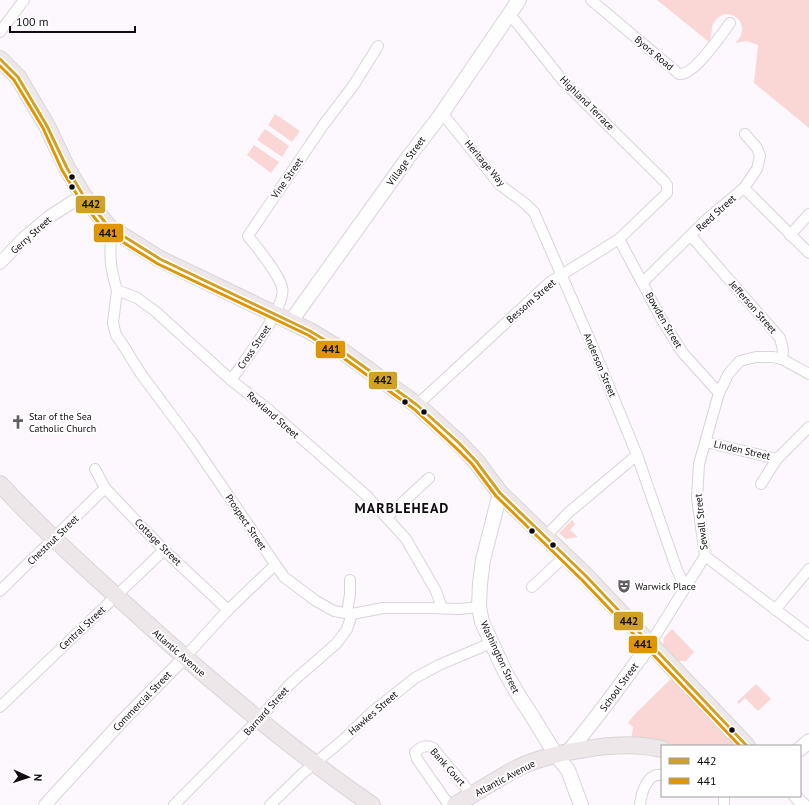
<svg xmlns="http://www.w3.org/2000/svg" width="809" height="805" viewBox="0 0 809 805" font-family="'PT Sans',sans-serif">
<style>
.green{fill:#fad7d5}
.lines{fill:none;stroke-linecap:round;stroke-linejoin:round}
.minor-casing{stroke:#d9d4da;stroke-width:12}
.tertiary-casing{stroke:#d9d4da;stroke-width:14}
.secondary-casing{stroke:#d9d4da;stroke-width:16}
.primary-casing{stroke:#d8d5d8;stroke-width:18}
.minor{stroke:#fffeff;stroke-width:10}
.tertiary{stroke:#fffeff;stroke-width:12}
.secondary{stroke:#fffeff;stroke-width:14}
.primary{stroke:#ede7e9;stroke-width:16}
.bus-1-casing{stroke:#fff;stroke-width:6}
.bus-2-casing{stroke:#fff;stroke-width:6}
.bus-1{stroke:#cfa126;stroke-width:3}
.bus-2{stroke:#e09602;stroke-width:3}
.bus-dot{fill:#100b10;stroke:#fff;stroke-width:1.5}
.labels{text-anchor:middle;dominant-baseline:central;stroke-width:4;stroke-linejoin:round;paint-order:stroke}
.street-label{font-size:10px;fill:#100b10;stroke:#fff}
.poi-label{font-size:10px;fill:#100b10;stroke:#fff;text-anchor:start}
.district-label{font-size:14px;font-weight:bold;letter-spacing:1px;fill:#100b10;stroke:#fff}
.line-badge{stroke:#fff;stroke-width:1.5}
.pale-badge-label{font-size:11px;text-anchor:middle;font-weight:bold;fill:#111}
</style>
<rect width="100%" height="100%" fill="#fcf8fd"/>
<g class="green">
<path d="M657 0H809V128L754 83 758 45 746 41 735 43C755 25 728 3 715 21 710 27 713 35 709 42Z"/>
<path d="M275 114 300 131 292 142 268 125Z"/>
<path d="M265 129 289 146 282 157 257 140Z"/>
<path d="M254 145 279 162 271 173 247 155Z"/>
<path d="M572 520 575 524 570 530 577 536V537L566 539 559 533Z"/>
<path d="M672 629 694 652 686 661H678L663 645 664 637Z"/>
<path d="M677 673 747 746H630L633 727 628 723 634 715Z"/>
<path d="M756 684 771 699 758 711 745 698 739 704 737 702Z"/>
</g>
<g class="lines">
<defs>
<g id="minor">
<path d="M591 0 679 74C694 76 721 35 730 23"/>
<path d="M0 32 24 0"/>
<path d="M442 113 500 185 522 201 534 212 592 345 637 455 677 570 685 587"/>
<path d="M744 188 809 253"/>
<path d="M112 230C109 252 110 268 117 290L137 298 155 311 231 380 269 410 367 496 406 539 436 591 442 608"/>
<path d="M790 235 809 214"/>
<path d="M691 236 780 338 783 350 782 359"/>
<path d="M619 239 662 320 682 352 719 393"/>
<path d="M643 282 708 218 744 188 757 169 760 156 757 148 745 134"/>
<path d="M117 290 113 323 116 335 121 342 141 374 191 441 284 577 316 601 334 611 352 614 383 608H430L459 609 479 607"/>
<path d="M809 374 782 359 773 357H756L740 361 729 373 719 393 699 464 697 498 705 556 809 635"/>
<path d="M231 380C243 363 288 305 282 287 277 271 258 249 248 236L324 124 353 86 378 46"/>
<path d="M417 405 550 282 619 239 667 193V185L665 182 563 81 509 13"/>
<path d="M706 442 777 459 809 427"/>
<path d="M95 469 105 488 164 550 228 610"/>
<path d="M761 484 777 459"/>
<path d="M387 517 429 478"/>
<path d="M545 537 568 513 637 455"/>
<path d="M532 587 565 556"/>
<path d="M0 591 105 488"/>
<path d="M775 610 809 569"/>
<path d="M347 613 350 594V580"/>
<path d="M650 644 705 556"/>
<path d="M184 658 228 610 275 565"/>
<path d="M0 707 116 596 164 550"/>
<path d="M724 796V805"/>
<path d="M174 805 259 719 291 683 337 643 347 629 352 614"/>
<path d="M270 805 303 773 344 739 372 712 415 678 439 665 491 643"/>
<path d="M449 805 417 759 415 752C421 747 425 744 433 748L472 795"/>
<path d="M640 805C641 794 647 772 662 775"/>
</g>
<g id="tertiary">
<path d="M0 263 24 238 49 217 83 195"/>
<path d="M795 796 804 805"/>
<path d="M45 805 122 721 184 658"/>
</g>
<g id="secondary">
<path d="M291 321 407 159 440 116 519 0"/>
<path d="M500 493 483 560 480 584 479 607 482 622 505 672 519 696 532 716 556 755 568 770 581 805"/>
<path d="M800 749 809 741"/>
<path d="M567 753C597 719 623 681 650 644"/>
</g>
<g id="primary">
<path d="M0 59 18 77 47 126 67 168 83 195 109 227 160 259 310 331 338 348 417 405 459 443 476 461 500 493 586 576 747 746"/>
<path d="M0 484C42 529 87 570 133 611 209 680 288 747 372 805"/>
<path d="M455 805C478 792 500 776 524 765 538 759 553 755 568 752 600 746 630 742 662 749"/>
</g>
</defs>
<use href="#minor" class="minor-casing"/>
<use href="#tertiary" class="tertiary-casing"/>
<use href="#secondary" class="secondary-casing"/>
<use href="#primary" class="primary-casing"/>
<use href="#minor" class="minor"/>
<use href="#tertiary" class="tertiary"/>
<use href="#secondary" class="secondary"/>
<use href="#primary" class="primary"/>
<defs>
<path id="bus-1" d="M0 59 18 77 47 126 67 168 83 195 109 227 160 259 310 331 338 348 417 405 459 443 476 461 500 493 586 576 747 746"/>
<path id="bus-2" d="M0 66 14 80 43 128 62 170 79 198 105 231 158 264 308 335 335 352 414 409 455 447 472 464 496 496 582 580 740 746"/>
</defs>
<use href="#bus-1" class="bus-1-casing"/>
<use href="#bus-2" class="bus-2-casing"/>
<use href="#bus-1" class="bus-1"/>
<use href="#bus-2" class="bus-2"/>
</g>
<defs>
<symbol id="church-bare" viewBox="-9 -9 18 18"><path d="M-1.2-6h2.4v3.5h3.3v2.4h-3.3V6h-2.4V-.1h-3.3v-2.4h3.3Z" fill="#635e63" stroke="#fff" stroke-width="2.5" paint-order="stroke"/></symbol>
<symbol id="theatre-bare" viewBox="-9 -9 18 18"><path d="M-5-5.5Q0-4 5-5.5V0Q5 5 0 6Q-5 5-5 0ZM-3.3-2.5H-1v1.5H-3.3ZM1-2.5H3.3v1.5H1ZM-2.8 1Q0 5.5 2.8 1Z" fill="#635e63" stroke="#fff" stroke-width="2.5" paint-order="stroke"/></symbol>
</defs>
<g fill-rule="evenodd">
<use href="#church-bare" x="8" y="412" width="20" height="20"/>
<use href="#theatre-bare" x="614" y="576" width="20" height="20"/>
</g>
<g class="bus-dot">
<circle cx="72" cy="177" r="3.5"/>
<circle cx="72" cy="187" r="3.5"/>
<circle cx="405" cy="402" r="3.5"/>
<circle cx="424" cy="412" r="3.5"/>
<circle cx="532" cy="531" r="3.5"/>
<circle cx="553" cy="545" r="3.5"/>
<circle cx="732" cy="730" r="3.5"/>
</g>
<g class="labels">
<g class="street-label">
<text transform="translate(654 53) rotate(40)">Byors Road</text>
<text transform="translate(587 103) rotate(45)">Highland Terrace</text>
<text transform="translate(406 161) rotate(-54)">Village Street</text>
<text transform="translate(485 163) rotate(50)">Heritage Way</text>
<text transform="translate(287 178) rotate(-55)">Vine Street</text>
<text transform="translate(716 213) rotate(-42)">Reed Street</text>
<text transform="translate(31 235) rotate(-42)">Gerry Street</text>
<text transform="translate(531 301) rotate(-41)">Bessom Street</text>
<text transform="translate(753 307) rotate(49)">Jefferson Street</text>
<text transform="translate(664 320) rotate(60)">Bowden Street</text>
<text transform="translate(254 347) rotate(-56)">Cross Street</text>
<text transform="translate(600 365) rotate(67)">Anderson Street</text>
<text transform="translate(273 415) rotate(41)">Rowland Street</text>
<text transform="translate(742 450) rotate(13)">Linden Street</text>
<text transform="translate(246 522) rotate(56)">Prospect Street</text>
<text transform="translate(701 522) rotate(-96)">Sewall Street</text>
<text transform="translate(53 540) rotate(-44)">Chestnut Street</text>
<text transform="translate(158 542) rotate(45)">Cottage Street</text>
<text transform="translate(82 628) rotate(-43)">Central Street</text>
<text transform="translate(179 653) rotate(41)">Atlantic Avenue</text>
<text transform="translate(500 657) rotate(65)">Washington Street</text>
<text transform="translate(619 687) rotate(-54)">School Street</text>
<text transform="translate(142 701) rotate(-46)">Commercial Street</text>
<text transform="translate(266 711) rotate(-48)">Barnard Street</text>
<text transform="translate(373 713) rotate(-41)">Hawkes Street</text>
<text transform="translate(448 767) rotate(48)">Bank Court</text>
<text transform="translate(505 778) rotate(-28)">Atlantic Avenue</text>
</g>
<g class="poi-label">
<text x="29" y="416">Star of the Sea<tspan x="29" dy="12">Catholic Church</tspan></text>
<text x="635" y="586">Warwick Place</text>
</g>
<g class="district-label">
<text x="402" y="508">MARBLEHEAD</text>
</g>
</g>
<g class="line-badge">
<rect x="75" y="195" width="31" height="19" rx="4" fill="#cfa126"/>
<rect x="93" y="223" width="31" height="20" rx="4" fill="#e09602"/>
<rect x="315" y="340" width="31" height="19" rx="4" fill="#e09602"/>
<rect x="368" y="371" width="30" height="19" rx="4" fill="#cfa126"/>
<rect x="613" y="611" width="31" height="20" rx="4" fill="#cfa126"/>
<rect x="628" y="635" width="30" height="19" rx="4" fill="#e09602"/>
</g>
<g class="pale-badge-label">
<text x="91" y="208">442</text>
<text x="108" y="237">441</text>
<text x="331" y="353">441</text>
<text x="383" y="384">442</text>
<text x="629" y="625">442</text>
<text x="643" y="648">441</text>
</g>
<rect x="661" y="745" width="140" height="52" fill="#ffffff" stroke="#9f9d9f"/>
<rect x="669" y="758" width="20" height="6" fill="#cfa126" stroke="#9f9d9f"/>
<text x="697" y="765" font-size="12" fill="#100b10">442</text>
<rect x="669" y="778" width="20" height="6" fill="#e09602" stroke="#9f9d9f"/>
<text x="697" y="785" font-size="12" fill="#100b10">441</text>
<g transform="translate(28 777) rotate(93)" stroke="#ffffff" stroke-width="3" paint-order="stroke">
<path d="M0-3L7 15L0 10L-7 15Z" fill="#100b10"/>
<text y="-6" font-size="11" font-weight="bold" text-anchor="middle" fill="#100b10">N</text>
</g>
<path d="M10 26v6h125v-6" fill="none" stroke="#100b10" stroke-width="2"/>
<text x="16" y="26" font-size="12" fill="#100b10" stroke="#ffffff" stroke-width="3" paint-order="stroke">100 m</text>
</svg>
